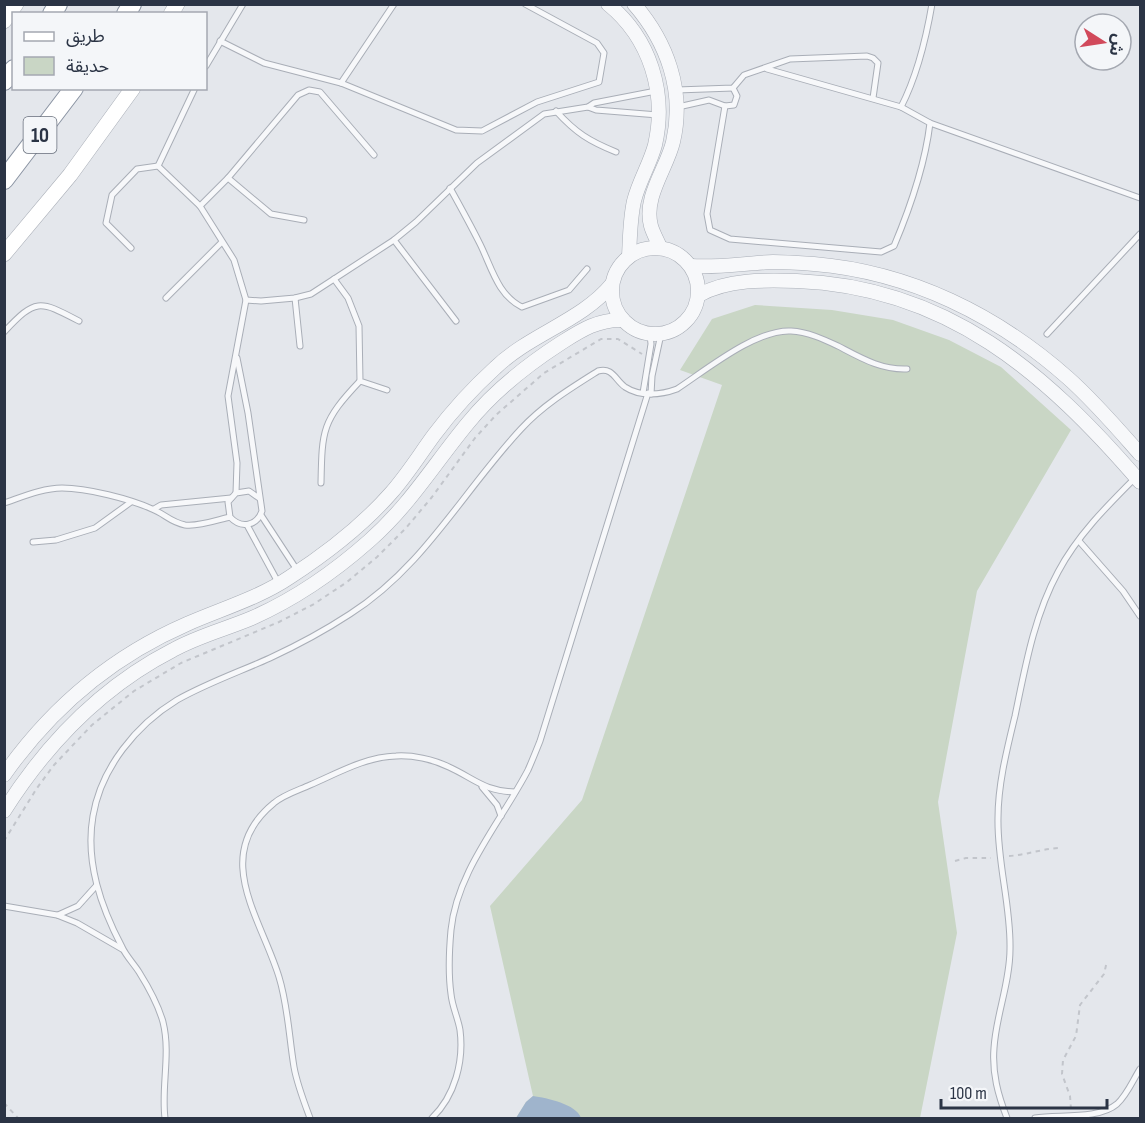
<svg xmlns="http://www.w3.org/2000/svg" width="1145" height="1123" viewBox="0 0 1145 1123" font-family="'Sofia Sans Condensed','Noto Sans Arabic',sans-serif">
<style>
.green{fill:#c9d6c5}
.water{fill:#9fb4cc}
.lines{fill:none;stroke-linecap:round;stroke-linejoin:round}
.service-casing{stroke:#a9aeb7;stroke-width:7}
.tertiary-casing{stroke:#a9aeb7;stroke-width:15}
.secondary-casing{stroke:#a9aeb7;stroke-width:16}
.trunk-casing{stroke:#8b94a3;stroke-width:20}
.path{stroke:#c2c5cb;stroke-width:2;stroke-dasharray:4.5 4.5;stroke-linecap:butt}
.service{stroke:#f7f8fa;stroke-width:5}
.tertiary{stroke:#f7f8fa;stroke-width:14}
.secondary{stroke:#fff;stroke-width:15}
.trunk{stroke:#fff;stroke-width:18}
.labels{text-anchor:middle;dominant-baseline:central;stroke-width:4.5;stroke-linejoin:round;paint-order:stroke}
.shield{fill:#f4f6f9;stroke:#676e7b;stroke-width:1.5}
.shield-label{font-size:21px;font-weight:bold;fill:#2b3445}
</style>
<rect width="100%" height="100%" fill="#e4e7ec"/>
<path class="green" d="M755 305 832 310 893 320 949 340 1001 367 1071 430 977 591 938 802 957 933 920 1118H516L526 1102 533 1096 490 906 582 800 722 385 680 370 712 319Z"/>
<path class="water" d="M533 1096C547 1098 576 1104 581 1118H516L526 1102Z"/>
<g class="lines">
<defs>
<g id="service">
<path d="M220 41 264 63 341 83 456 130 482 131 537 102 599 82 604 53 597 43 525 4"/>
<path d="M206 66 243 4"/>
<path d="M767 69 901 107C917 76 926 39 932 4"/>
<path d="M341 83 394 4"/>
<path d="M677 90 733 88 744 75 790 59 867 56 873 58 878 63 873 98"/>
<path d="M725 106 707 214 710 230 730 239 881 252 894 246C910 208 925 165 930 123L901 107"/>
<path d="M588 107 596 110 658 115"/>
<path d="M678 107 709 100 725 106 734 105 737 96 733 88"/>
<path d="M556 111C576 133 589 141 616 152"/>
<path d="M930 123 1140 198"/>
<path d="M158 166 195 88"/>
<path d="M228 178 271 214 304 220"/>
<path d="M450 188C460 206 470 224 479 242 491 265 497 295 522 307L569 290 587 269"/>
<path d="M200 206 228 178 298 95 309 90 320 92 374 155"/>
<path d="M394 240 456 321"/>
<path d="M131 248 106 223 112 195 137 169 158 166 200 206 234 260 246 300 228 396 237 463 236 493"/>
<path d="M334 279 348 298 359 326 360 381 387 390"/>
<path d="M166 298 221 243"/>
<path d="M295 298 300 346"/>
<path d="M246 300 261 301 295 298 311 294 394 240 416 222 477 163 544 114 588 107 594 103 656 91"/>
<path d="M4 332C36 298 39 300 79 321"/>
<path d="M1047 334 1140 234"/>
<path d="M237 358 248 413 262 511C257 526 241 529 230 517L228 502 236 493 249 491 259 498"/>
<path d="M643 393 651 344 650 334"/>
<path d="M651 394 652 376 661 334"/>
<path d="M321 483C322 430 322 421 360 381"/>
<path d="M4 503C22 497 43 488 62 488 87 488 130 499 152 509 165 514 170 522 185 525 198 527 217 520 230 517"/>
<path d="M154 509 161 505 231 498"/>
<path d="M261 515 297 570"/>
<path d="M247 525 279 584"/>
<path d="M1079 541 1123 591 1140 616"/>
<path d="M33 542 56 540 95 528 131 502"/>
<path d="M482 787 497 805 501 816"/>
<path d="M4 906 57 915 77 923 122 949"/>
<path d="M58 915 78 906 96 886"/>
<path d="M165 1118C161 1087 171 1054 163 1022 158 1004 149 988 139 972 134 964 126 956 122 947 101 907 85 862 93 816 101 768 136 725 177 700 207 683 239 672 270 658 298 645 324 631 350 614 424 567 463 491 521 429 543 405 571 388 598 371 613 367 615 380 625 387 640 397 661 395 677 389 706 370 756 329 791 331 808 332 823 339 838 346 861 358 881 370 907 369"/>
<path d="M310 1118C304 1102 297 1084 294 1067 289 1037 288 1006 279 977 261 918 210 855 274 803 283 795 299 790 310 785 338 773 365 757 396 756 412 755 433 759 449 767 475 779 484 791 515 792"/>
<path d="M432 1118C455 1096 464 1061 460 1030 458 1018 452 1006 451 994 448 973 449 952 451 930 457 871 501 822 528 770 532 761 536 751 540 741L648 393"/>
<path d="M1007 1118C998 1095 992 1073 994 1048 996 1015 1010 983 1010 949 1011 905 997 863 998 818 998 784 1007 749 1015 716 1025 668 1034 616 1058 572 1077 536 1106 507 1135 478"/>
<path d="M1035 1118C1058 1114 1098 1120 1117 1104 1127 1095 1133 1080 1140 1069"/>
</g>
<g id="tertiary">
<path d="M608 4C650 38 667 93 655 145 650 164 639 181 634 201 630 219 630 238 629 256"/>
<path d="M634 4C667 42 685 91 673 142 667 168 643 197 651 226 653 233 657 240 660 247"/>
<circle cx="655" cy="291" r="43"/>
<path d="M691 266C719 268 746 263 773 262 787 262 801 263 814 264 910 272 997 315 1068 378 1094 401 1117 428 1140 454"/>
<path d="M699 295C728 279 764 280 797 281 948 287 1046 373 1140 482"/>
<path d="M4 775C51 708 111 657 187 624 221 609 259 598 290 577 327 553 362 526 391 493 407 475 420 454 434 435 452 411 473 388 495 368 530 334 582 321 612 284"/>
<path d="M4 811C47 743 101 687 173 650 198 636 226 629 252 618 295 599 334 572 369 541 410 505 434 464 468 423 493 392 527 365 561 343 580 331 598 319 623 320"/>
</g>
<g id="secondary">
<path d="M171 14 177 4"/>
<path d="M4 21 16 4"/>
<path d="M4 254 70 175 133 88"/>
</g>
<g id="trunk">
<path d="M52 14 58 4"/>
<path d="M126 14 132 4"/>
<path d="M4 81 14 69"/>
<path d="M4 180 74 88"/>
</g>
</defs>
<use href="#service" class="service-casing"/>
<use href="#tertiary" class="tertiary-casing"/>
<use href="#secondary" class="secondary-casing"/>
<use href="#trunk" class="trunk-casing"/>
<g class="path">
<path d="M4 841 37 788 54 765 92 725 134 691 181 663 279 622 314 604 347 582 377 557 406 528 432 497 475 438 496 415 544 373 601 339H618L642 354"/>
<path d="M1009 856C1027 855 1044 848 1062 848"/>
<path d="M955 861 966 858H991"/>
<path d="M4 1103 18 1118"/>
<path d="M1071 1109 1070 1096 1062 1074 1063 1060 1076 1036 1080 1005 1104 974 1107 961"/>
<path d="M4 1117 6 1118"/>
</g>
<use href="#service" class="service"/>
<use href="#tertiary" class="tertiary"/>
<use href="#secondary" class="secondary"/>
<use href="#trunk" class="trunk"/>
</g>
<g class="labels">
<rect class="shield" x="23.5" y="117" width="33" height="36" rx="4.5"/>
<g class="shield-label">
<text x="40" y="135">10</text>
</g>
</g>
<rect width="1145" height="1123" fill="none" stroke="#2b3445" stroke-width="12"/>
<rect x="12" y="12" width="195" height="78" fill="#f4f6f9" stroke="#a4a8b1" stroke-width="1.5"/>
<rect x="24" y="32" width="30" height="9" fill="#ffffff" stroke="#a4a8b1" stroke-width="1.5"/>
<text x="66" y="42" font-size="18" fill="#2b3445">طريق</text>
<rect x="24" y="57" width="30" height="18" fill="#c9d6c5" stroke="#a4a8b1" stroke-width="1.5"/>
<text x="66" y="72" font-size="18" fill="#2b3445">حديقة</text>
<g transform="translate(1103 42) rotate(102)"><circle r="28" fill="#f4f6f9" stroke="#a4a8b1" stroke-width="1.5"/>
<path d="M0-4.5L10 22L0 15L-10 22Z" fill="#d1495b"/>
<text y="-9" font-size="16" font-weight="bold" text-anchor="middle" fill="#2b3445">ش</text>
</g>
<path d="M941 1099v9h166v-9" fill="none" stroke="#2b3445" stroke-width="3"/>
<text x="950" y="1099" font-size="18" fill="#2b3445" stroke="#f4f6f9" stroke-width="4.5" paint-order="stroke">100 m</text>
</svg>
